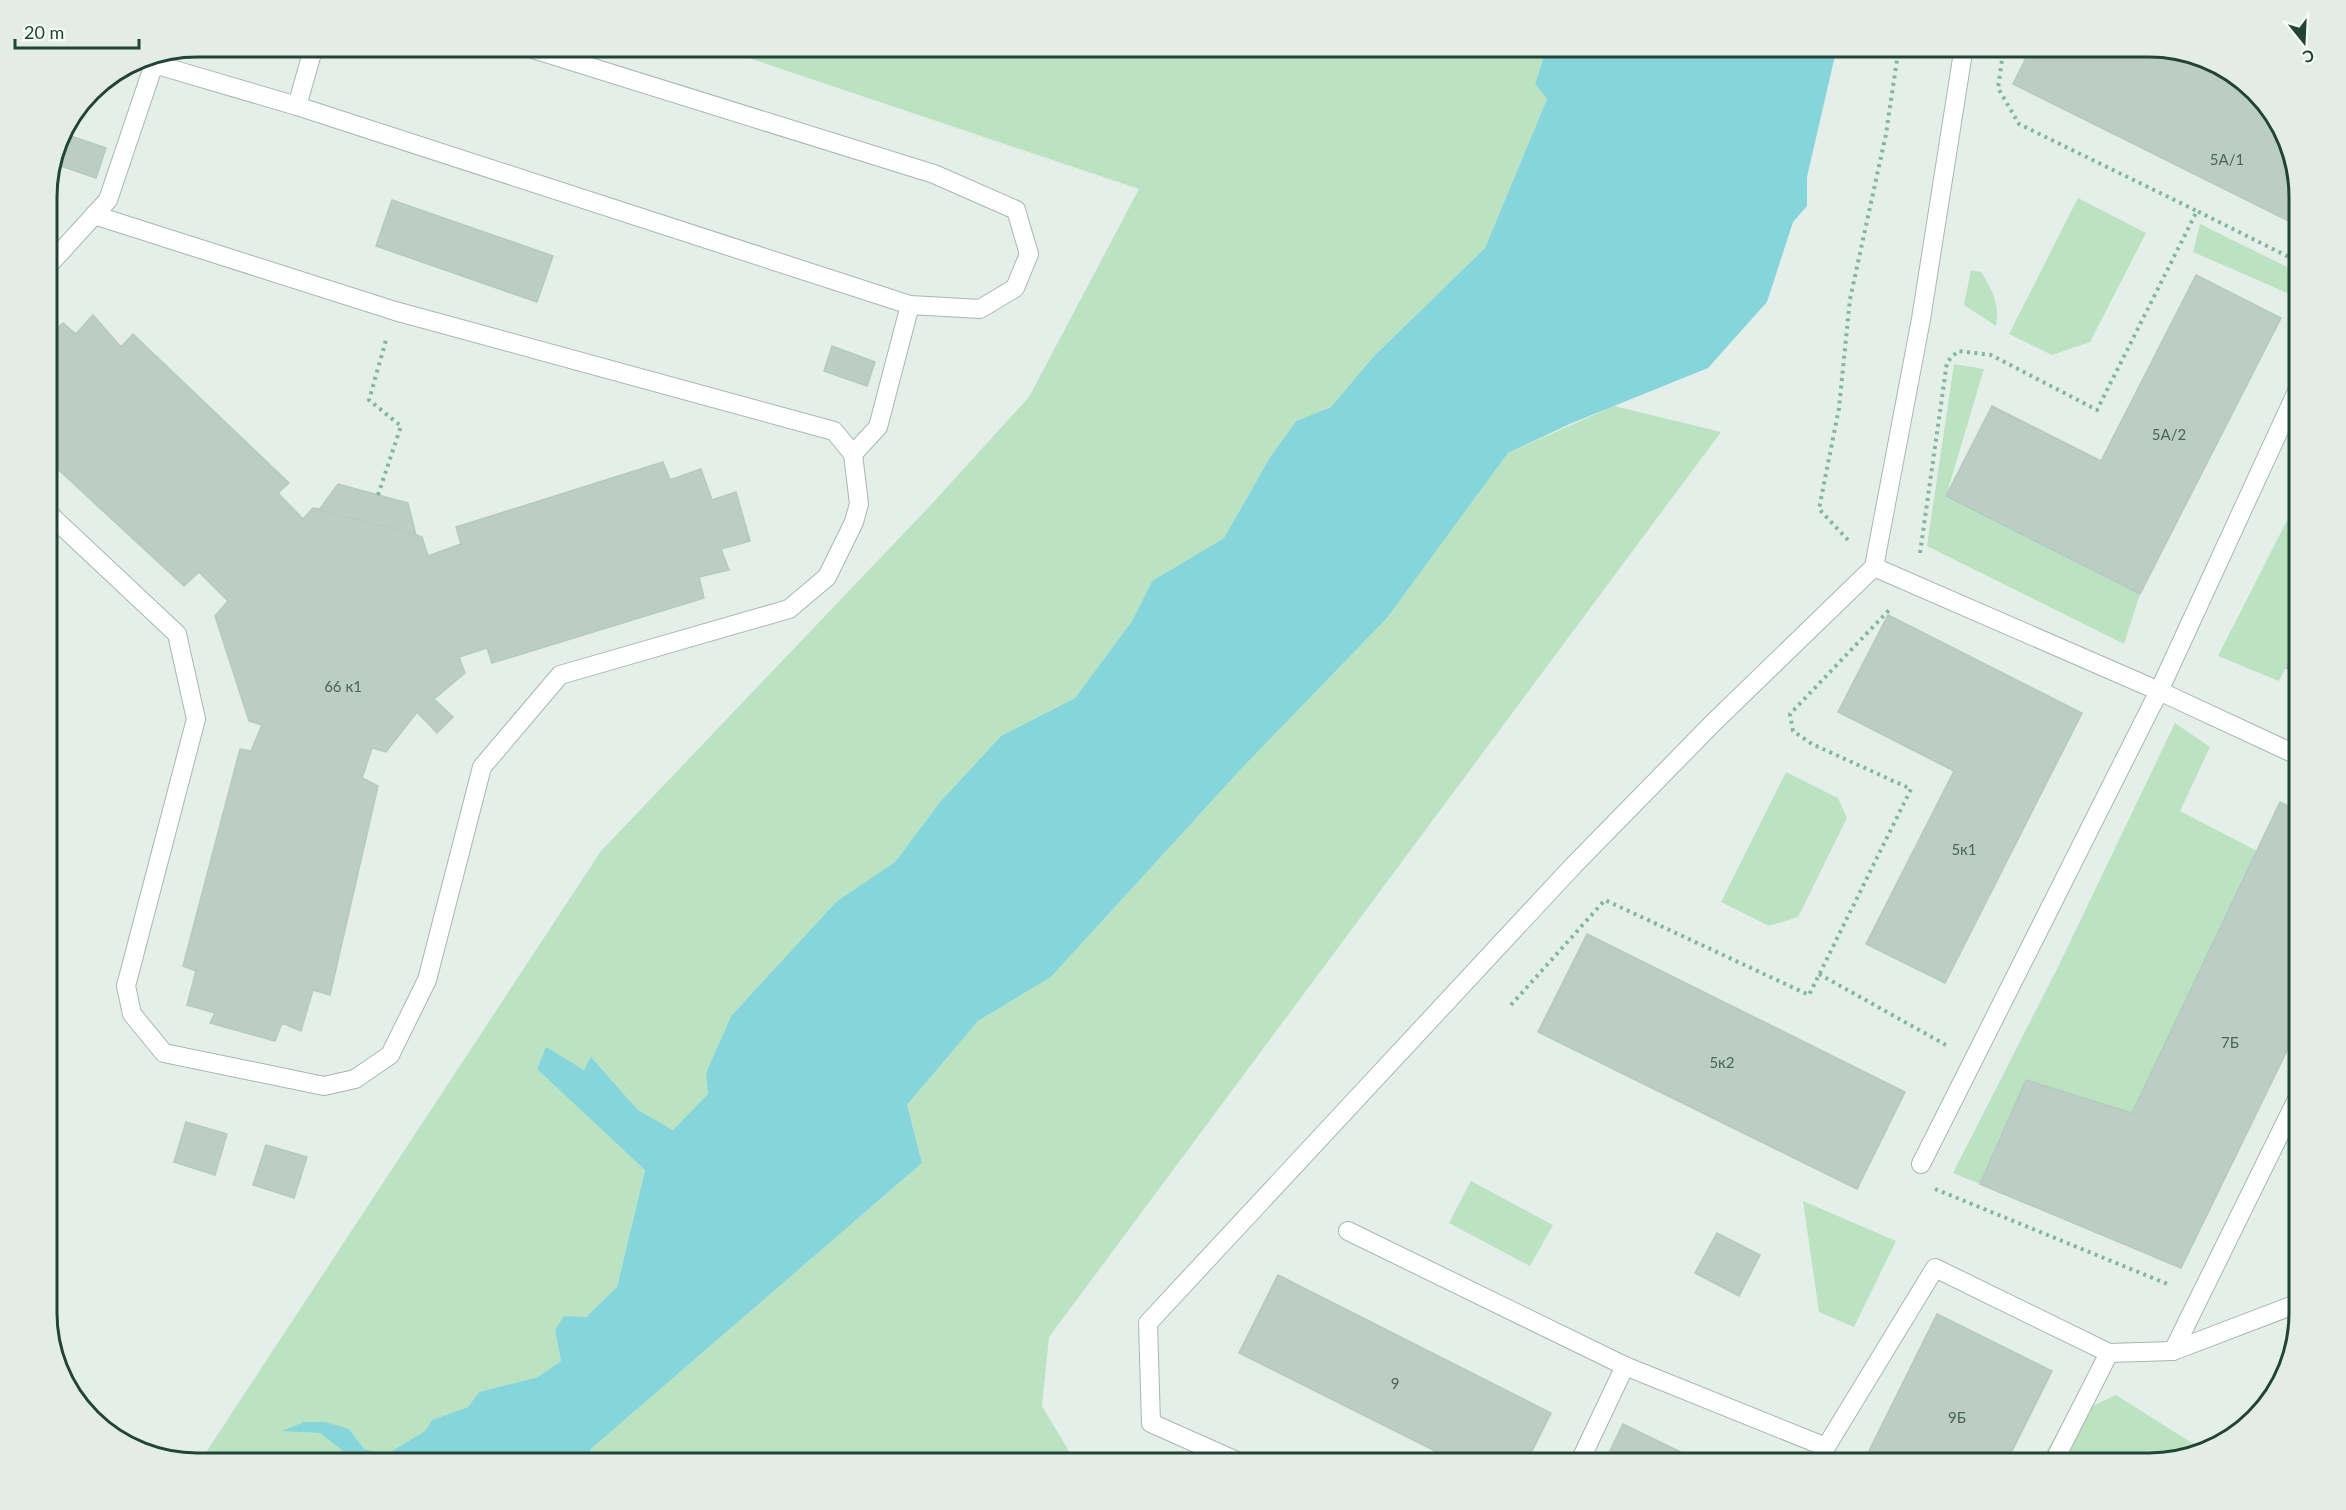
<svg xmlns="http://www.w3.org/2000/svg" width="2346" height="1510" viewBox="0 0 2346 1510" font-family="Lato,sans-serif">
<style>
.green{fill:#bbe3c1}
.water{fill:#86d5da}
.building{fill:#bccdc5;stroke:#b5cabf;stroke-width:1.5}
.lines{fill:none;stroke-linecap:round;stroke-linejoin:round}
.service-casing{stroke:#a6b8b0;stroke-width:20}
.minor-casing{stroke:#a6b8b0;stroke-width:20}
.path{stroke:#81b7a0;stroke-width:4;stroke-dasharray:3 4.5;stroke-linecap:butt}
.service{stroke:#fff;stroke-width:18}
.minor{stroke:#fff;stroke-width:18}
.labels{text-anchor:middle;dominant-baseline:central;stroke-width:4.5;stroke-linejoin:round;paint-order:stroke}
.number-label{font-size:15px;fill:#48665a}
.rim{fill:none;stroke:#214437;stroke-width:3}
</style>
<rect width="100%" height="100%" fill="#e4efe9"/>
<g class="green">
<path d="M716 47H1547L1535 84 1547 99 1485 248 1373 357 1331 407 1296 421 1269 459 1224 538 1152 581 1132 621 1075 698 1001 736 940 802 895 862 837 901 731 1016 706 1073 709 1094 673 1130 638 1110 592 1058 584 1070 546 1048 537 1069 645 1169 617 1287 586 1317 555 1330 561 1361 538 1377 479 1392 468 1407 432 1420 425 1431 392 1451 381 1453 364 1449 349 1429 283 1430 320 1433 358 1463H199L601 851 928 508 1029 397 1139 189Z"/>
<path d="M2078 198 2146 233 2090 342 2052 355 2009 334Z"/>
<path d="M2200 224 2299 273V298L2193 252Z"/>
<path d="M1971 270 1981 272C1992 289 2000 305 1996 326L1964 305Z"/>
<path d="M1954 364 1984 369 1946 496 2140 594 2124 644 1927 546Z"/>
<path d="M1614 406 1721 432 1049 1337 1042 1406 1076 1463H582L592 1448 922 1163 907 1105 978 1021 1051 977 1242 768 1387 618 1508 453Z"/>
<path d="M2299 497V641L2279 681 2218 656Z"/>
<path d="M2175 723 2210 747 2180 811 2257 851 2132 1113 2027 1081 1980 1184 1953 1173 2059 965Z"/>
<path d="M1786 772 1838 798 1847 818 1798 917 1769 926 1721 902Z"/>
<path d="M1471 1181 1553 1225 1530 1266 1449 1223Z"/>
<path d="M1803 1201 1896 1241 1854 1327 1819 1312Z"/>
<path d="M2116 1395 2192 1443 2208 1448 2150 1463H2040L2065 1419Z"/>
</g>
<path class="water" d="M1547 47H1837L1807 177V206L1793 222 1767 302 1708 368 1572 423 1508 453 1387 618 1242 768 1051 977 978 1021 907 1105 922 1163 592 1448 582 1463H358L320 1433 282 1431 304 1422H325L349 1429 364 1449 381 1453 392 1451 425 1431 432 1420 468 1407 479 1392 538 1377 561 1361 555 1330 564 1316 586 1317 617 1287 645 1170 537 1069 546 1047 584 1070 591 1057 638 1110 673 1130 708 1094 706 1073 731 1016 837 901 895 862 940 802 1001 736 1075 698 1132 621 1152 581 1224 538 1269 459 1296 421 1331 407 1373 357 1485 248 1547 99 1535 84Z"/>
<g class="building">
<path d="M2032 46H2149L2234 74 2280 122 2299 196V226L2013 84Z"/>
<path d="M62 133 106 148 96 178 52 163Z"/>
<path d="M392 200 553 256 537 302 376 246Z"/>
<path d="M2196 275 2281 318 2140 594 1946 496 1992 406 2101 461Z"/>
<path d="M93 315 121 347 133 334 289 483 278 493 303 519 313 508 360 515 366 500 384 505 382 522 422 537 428 556 461 544 456 527 663 462 670 480 701 469 712 500 736 492 750 541 721 549 729 570 699 577 704 598 492 663 487 648 459 657 465 673 434 699 453 717 437 733 417 712 386 752 372 748 362 778 378 786 330 995 313 990 301 1031 282 1023 275 1041 210 1023 215 1013 187 1005 196 971 183 966 240 749 251 751 262 725 249 721 215 616 228 601 199 572 184 586 47 459V338L63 323 76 334Z"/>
<path d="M832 346 875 362 867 386 824 371Z"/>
<path d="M338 484 408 503 416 535 319 510Z"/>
<path d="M1888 615 2082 713 1945 983 1866 944 1954 771 1838 712Z"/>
<path d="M2299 641V675L2286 668Z"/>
<path d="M2280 802 2299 812V1026L2181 1268 1980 1184 2026 1080 2132 1113Z"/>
<path d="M1587 934 1905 1092 1857 1189 1538 1032Z"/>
<path d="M186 1122 227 1134 215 1175 174 1162Z"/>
<path d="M266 1145 307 1157 294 1198 253 1185Z"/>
<path d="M1717 1233 1760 1255 1739 1296 1695 1273Z"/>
<path d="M1278 1275 1551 1413 1526 1463H1459L1239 1353Z"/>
<path d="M1937 1314 2052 1371 2006 1463H1863Z"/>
<path d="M1623 1424 1703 1463H1604Z"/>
</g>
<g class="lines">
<defs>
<g id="service">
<path d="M297 106 314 46"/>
<path d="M47 267 108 200 154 64"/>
<path d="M853 454 878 427 910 305"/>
<path d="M47 512 177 634 196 719 126 986 132 1014 164 1053 324 1086 355 1079 390 1055 427 980 482 767 560 675 789 609 827 577 854 522 859 504 853 454 834 431 395 311 94 215"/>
<path d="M1874 567 2159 691 2299 756"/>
<path d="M1921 1164 2159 691 2299 387"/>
<path d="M1348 1231 1625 1366 1826 1447 1935 1268 2109 1353 2173 1351 2299 1303"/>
<path d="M2173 1351 2299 1095"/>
<path d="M1241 1463 1151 1423 1148 1323 1573 866 1713 723 1874 567 1921 319 1964 46"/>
<path d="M1579 1463 1625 1366"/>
<path d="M2053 1463 2109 1353"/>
</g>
<path id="minor" d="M140 58 154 64 297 106 910 305 980 309 1015 288 1029 254 1016 210 934 174 523 46"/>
</defs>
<use href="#service" class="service-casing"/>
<use href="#minor" class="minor-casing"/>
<g class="path">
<path d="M2004 46 1998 88 2019 124 2197 211"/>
<path d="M378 495 401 426 369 400 386 340"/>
<path d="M1848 540 1819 509 1839 408 1850 299 1886 134 1899 46"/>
<path d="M1920 553 1947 362 1958 351 1991 355 2097 410 2197 211 2299 262"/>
<path d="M1819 974 1946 1045"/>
<path d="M1511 1005 1605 900 1809 995 1911 789 1812 744 1793 731 1790 714 1891 608"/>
<path d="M2293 1065 2299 1052"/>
<path d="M1935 1189 2170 1285"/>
</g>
<use href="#service" class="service"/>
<use href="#minor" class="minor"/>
</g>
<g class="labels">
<g class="number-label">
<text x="2227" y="159">5А/1</text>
<text x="2169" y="434">5А/2</text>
<text x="343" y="686">66 к1</text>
<text x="1964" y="849">5к1</text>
<text x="2230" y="1042">7Б</text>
<text x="1722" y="1062">5к2</text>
<text x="1395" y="1383">9</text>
<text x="1957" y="1417">9Б</text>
</g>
</g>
<path d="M0 0H2346V1510H0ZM197 57H2149A140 140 0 0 1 2289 197V1313A140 140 0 0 1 2149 1453H197A140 140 0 0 1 57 1313V197A140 140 0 0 1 197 57Z" fill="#e4ece8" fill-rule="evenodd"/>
<path class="rim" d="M197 57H2149A140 140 0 0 1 2289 197V1313A140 140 0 0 1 2149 1453H197A140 140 0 0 1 57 1313V197A140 140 0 0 1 197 57Z"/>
<g transform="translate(2304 42) rotate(162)" stroke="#f5fbf7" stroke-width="4.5" paint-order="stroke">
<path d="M0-4.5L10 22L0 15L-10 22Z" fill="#214437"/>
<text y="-9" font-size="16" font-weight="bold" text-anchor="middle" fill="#214437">С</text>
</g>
<path d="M15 39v9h124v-9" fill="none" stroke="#214437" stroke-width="3"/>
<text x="24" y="39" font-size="18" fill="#214437" stroke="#f5fbf7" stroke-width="4.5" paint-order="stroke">20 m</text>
</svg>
